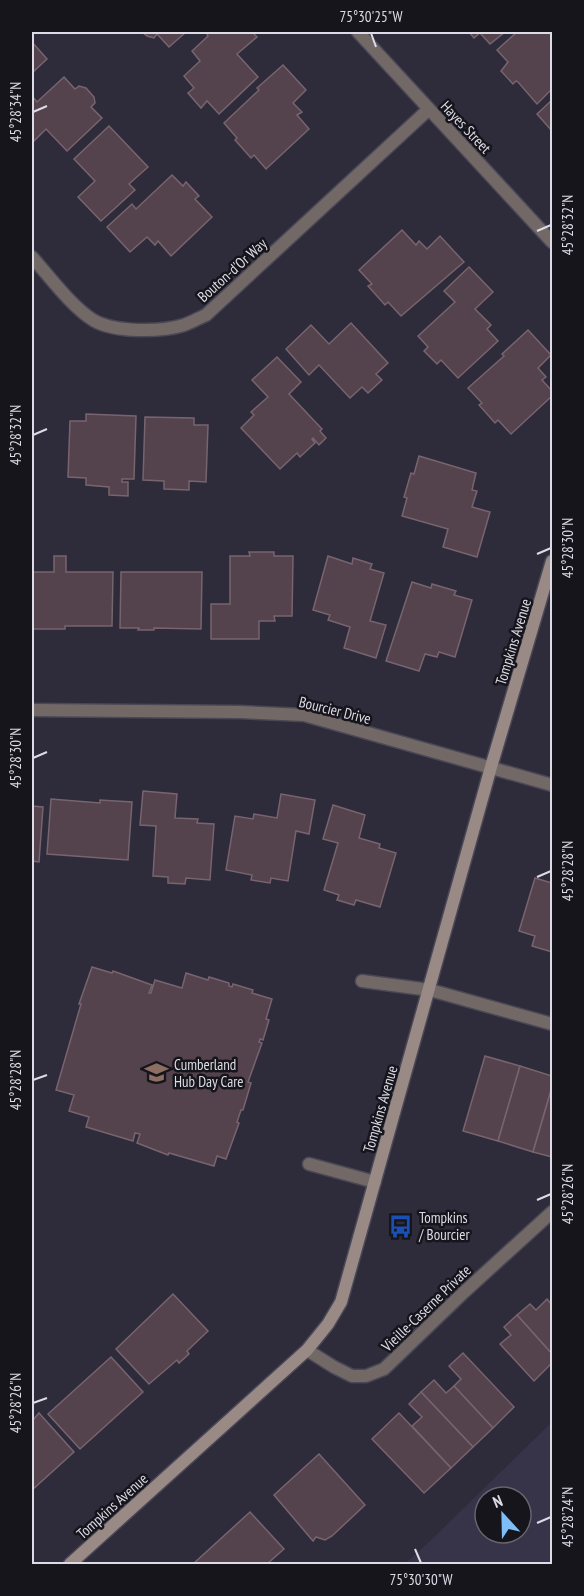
<svg xmlns="http://www.w3.org/2000/svg" width="584" height="1596" viewBox="0 0 584 1596" font-family="'PT Sans Narrow',sans-serif">
<style>
.built{fill:#373449;fill-rule:evenodd}
.building{fill:#54434d;stroke:#77646f;stroke-width:1.5}
.lines{fill:none;stroke-linecap:round;stroke-linejoin:round}
.lane-casing{stroke:#4a4756;stroke-width:15}
.street-casing{stroke:#4a4756;stroke-width:15}
.secondary-casing{stroke:#4a4756;stroke-width:15}
.lane{stroke:#726966;stroke-width:12}
.street{stroke:#726966;stroke-width:12}
.secondary{stroke:#998a85;stroke-width:12}
.ticks{fill:none;stroke:#dddbe6;stroke-width:2}
.labels{text-anchor:middle;dominant-baseline:central;stroke-width:5;stroke-linejoin:round;paint-order:stroke}
.street-label{font-size:15px;fill:#dddbe6;stroke:#16151c}
.poi-label{font-size:15px;fill:#dddbe6;stroke:#16151c;text-anchor:start}
.neatline{fill:none;stroke:#dddbe6;stroke-width:2}
.ticks-label{font-size:15px;text-anchor:middle;fill:#dddbe6}
</style>
<rect width="100%" height="100%" fill="#2e2b3b"/>
<path class="built" d="M552 1422V1564H405L429 1542ZM485 1497H521V1533H485Z"/>
<g class="building">
<path d="M142 32H186L169 47 157 34 154 38 147 36Z"/>
<path d="M210 32H252L257 37 237 54 258 77 219 114 207 101 201 108 188 93 194 88 184 76 200 61 192 51 208 36 207 34Z"/>
<path d="M469 32H505L490 44 480 33 474 38Z"/>
<path d="M517 32H552V89L537 104 518 82 516 81 513 84 501 71 508 62 497 50Z"/>
<path d="M32 42 47 59 32 73Z"/>
<path d="M283 65 306 90 293 103 302 112 297 115 309 129 266 169 254 155 251 158 235 140 237 138 224 123 259 90 257 88Z"/>
<path d="M64 77 75 89 79 86 86 88 94 97 95 103 91 107 102 118 67 151 46 129 32 143V96L37 102Z"/>
<path d="M552 100V131L537 114Z"/>
<path d="M109 126 148 167 129 184 135 190 101 221 78 197 95 181 74 159Z"/>
<path d="M172 175 183 186 186 182 199 196 195 199 212 217 171 256 158 241 155 245 147 237 130 252 107 227 132 204 136 209Z"/>
<path d="M402 230 416 245 419 241 427 249 440 236 464 262 401 316 388 302 385 305 368 286 372 284 359 270Z"/>
<path d="M469 267 493 292 475 309 491 325 487 329 498 341 458 378 441 360 437 364 424 351 428 347 418 336 455 302 444 291Z"/>
<path d="M351 323 388 363 376 374 382 380 368 393 362 387 350 398 319 365 309 375 286 349 311 325 329 344Z"/>
<path d="M528 330 551 355 538 368 546 377 542 380 552 391V396L511 434 498 420 495 423 479 405 482 403 468 388 504 356 502 354Z"/>
<path d="M277 357 301 382 289 394 322 429 320 431 326 438 319 445 313 438 312 439 315 443 300 457 297 453 280 469 241 428 254 415 251 412 268 397 252 380Z"/>
<path d="M86 414 136 416 134 479H122V482H128V496L109 495V487L86 485V478L68 477 70 421H86Z"/>
<path d="M145 417 194 418V425H208L206 482 189 481V490L164 489V481L143 480Z"/>
<path d="M419 456 476 473 472 490 477 491 472 507 490 512 477 557 443 547 448 529 402 516 407 498 404 497 411 473 414 474Z"/>
<path d="M249 552H274V556H293L292 616H274L275 621H259V639H211V604H230V556H250Z"/>
<path d="M54 556H66V572H113L112 626H65V629H32V572H54Z"/>
<path d="M328 556 352 564 353 558 372 564 370 569 384 573 370 621 386 625 376 658 344 648 350 627 328 620 330 615 313 610Z"/>
<path d="M121 572H202L201 629 154 628V630H138L139 628H120Z"/>
<path d="M412 582 431 588 432 584 456 591 454 595 472 600 455 657 439 652 437 657 425 654 419 671 386 661Z"/>
<path d="M143 791 177 794 175 818 198 819 197 823 214 824 210 880 186 878 185 884 168 883V877L153 876 156 826 140 825Z"/>
<path d="M281 794 315 800 309 834 296 831 288 881 271 878 270 883 251 880 252 875 226 870 235 816 253 819 254 814 277 818Z"/>
<path d="M51 799 100 803V800L132 802 128 860 47 854Z"/>
<path d="M333 805 365 815 359 838 380 844 379 848 396 853 380 907 356 900 354 905 337 900 339 895 324 890 338 843 323 839Z"/>
<path d="M32 806 43 807 39 862 32 861Z"/>
<path d="M535 878 552 883V952L532 946 535 936 519 931Z"/>
<path d="M92 967 112 973 113 971 152 985 149 993H151L155 980 182 988 186 973 208 980 209 977 229 983V986L232 987 233 984 253 990 252 993 272 999 266 1019 269 1020 263 1040 260 1039 259 1042 262 1043 248 1082 251 1083 243 1110H241L237 1122 239 1123 226 1159 217 1156 214 1166 169 1153 168 1155 137 1143 140 1134 135 1133 133 1141 86 1127 89 1117 69 1111 74 1095 56 1090 81 1004H79Z"/>
<path d="M485 1056 520 1066 498 1141 463 1131Z"/>
<path d="M520 1066 552 1076V1087L533 1152 498 1141Z"/>
<path d="M552 1087V1157L533 1152Z"/>
<path d="M173 1294 208 1331 187 1351 189 1354 179 1363 177 1360 149 1384 116 1349Z"/>
<path d="M547 1299 552 1305V1354L517 1315 530 1304 536 1310Z"/>
<path d="M517 1315 552 1354V1363L534 1381 500 1344 511 1335 504 1327Z"/>
<path d="M463 1353 514 1407 493 1428 454 1386 461 1379 449 1366Z"/>
<path d="M111 1357 143 1392 80 1449 48 1414Z"/>
<path d="M434 1380 446 1393 454 1386 493 1428 473 1447 421 1392Z"/>
<path d="M421 1392 473 1447 451 1468 412 1426 422 1417 409 1404Z"/>
<path d="M39 1413 74 1452 32 1490V1421Z"/>
<path d="M399 1413 451 1468 424 1493 372 1439Z"/>
<path d="M319 1454 365 1505 332 1536 325 1540 316 1537 313 1541 274 1495Z"/>
<path d="M250 1512 284 1549 267 1564H193Z"/>
</g>
<g class="lines">
<defs>
<g id="lane">
<path d="M362 981 430 990"/>
<path d="M309 1164 375 1182"/>
</g>
<g id="street">
<path d="M358 32 552 242"/>
<path d="M32 257C49 276 71 306 93 320 115 333 161 332 184 325 192 322 199 318 206 315L429 109"/>
<path d="M32 710 240 712 304 715 552 785"/>
<path d="M430 990 552 1024"/>
<path d="M307 1350 334 1367 352 1376H366L384 1369 463 1293 552 1212"/>
</g>
<path id="secondary" d="M70 1564 307 1350 328 1324 341 1302 491 767 552 561"/>
</defs>
<use href="#lane" class="lane-casing"/>
<use href="#street" class="street-casing"/>
<use href="#secondary" class="secondary-casing"/>
<use href="#lane" class="lane"/>
<use href="#street" class="street"/>
<use href="#secondary" class="secondary"/>
</g>
<path class="ticks" d="M371 33 376 47M33 112 47 106M537 231 551 225M33 435 47 429M537 554 551 548M33 758 47 752M537 877 551 871M33 1080 47 1075M537 1200 551 1194M33 1403 47 1398M537 1523 551 1517M415 1549 421 1563"/>
<defs>
<symbol id="school-bare" viewBox="-9 -9 18 18"><path d="M0-5L7-2L0 1L-7-2ZM-4 1L0 2.5L4 1V4Q0 6-4 4Z" fill="#8d6e63" stroke="#16151c" stroke-width="2.5" paint-order="stroke"/></symbol>
<symbol id="bus-bare" viewBox="-9 -9 18 18"><path d="M-5-6H5V4H4V6H2V4H-2V6H-4V4H-5ZM-3.5-4V0h7V-4ZM-3.5 1.2v1.5H-2V1.2ZM2 1.2v1.5H3.5V1.2Z" fill="#1a4fb4" stroke="#16151c" stroke-width="2.5" paint-order="stroke"/></symbol>
</defs>
<g fill-rule="evenodd">
<use href="#school-bare" x="140" y="1056" width="33" height="33"/>
<use href="#bus-bare" x="384" y="1210" width="33" height="33"/>
</g>
<g class="labels">
<g class="street-label">
<text transform="translate(466 127) rotate(47)">Hayes Street</text>
<text transform="translate(232 270) rotate(-42)">Bouton-d'Or Way</text>
<text transform="translate(513 642) rotate(-73)">Tompkins Avenue</text>
<text transform="translate(335 710) rotate(14)">Bourcier Drive</text>
<text transform="translate(380 1109) rotate(-74)">Tompkins Avenue</text>
<text transform="translate(426 1308) rotate(-44)">Vieille-Caserne Private</text>
<text transform="translate(112 1506) rotate(-42)">Tompkins Avenue</text>
</g>
<g class="poi-label">
<text x="174" y="1064">Cumberland<tspan x="174" dy="17">Hub Day Care</tspan></text>
<text x="419" y="1217">Tompkins<tspan x="419" dy="17">/ Bourcier</tspan></text>
</g>
</g>
<rect width="584" height="1596" fill="none" stroke="#16151c" stroke-width="66"/>
<g transform="translate(503 1515) rotate(338)"><circle r="28" fill="#16151c" stroke="#66646d" stroke-width="1.5"/>
<path d="M0-4.5L10 22L0 15L-10 22Z" fill="#7dbef9"/>
<text y="-9" font-size="16" font-weight="bold" text-anchor="middle" fill="#dddbe6">N</text>
</g>
<rect x="33" y="33" width="518" height="1530" class="neatline"/>
<g class="ticks-label">
<text x="371" y="22">75°30'25"W</text>
<text transform="translate(16 112) rotate(-90)" y="5">45°28'34"N</text>
<text transform="translate(568 225) rotate(-90)" y="5">45°28'32"N</text>
<text transform="translate(16 435) rotate(-90)" y="5">45°28'32"N</text>
<text transform="translate(568 548) rotate(-90)" y="5">45°28'30"N</text>
<text transform="translate(16 758) rotate(-90)" y="5">45°28'30"N</text>
<text transform="translate(568 871) rotate(-90)" y="5">45°28'28"N</text>
<text transform="translate(16 1080) rotate(-90)" y="5">45°28'28"N</text>
<text transform="translate(568 1194) rotate(-90)" y="5">45°28'26"N</text>
<text transform="translate(16 1403) rotate(-90)" y="5">45°28'26"N</text>
<text transform="translate(568 1517) rotate(-90)" y="5">45°28'24"N</text>
<text x="421" y="1585">75°30'30"W</text>
</g>
</svg>
